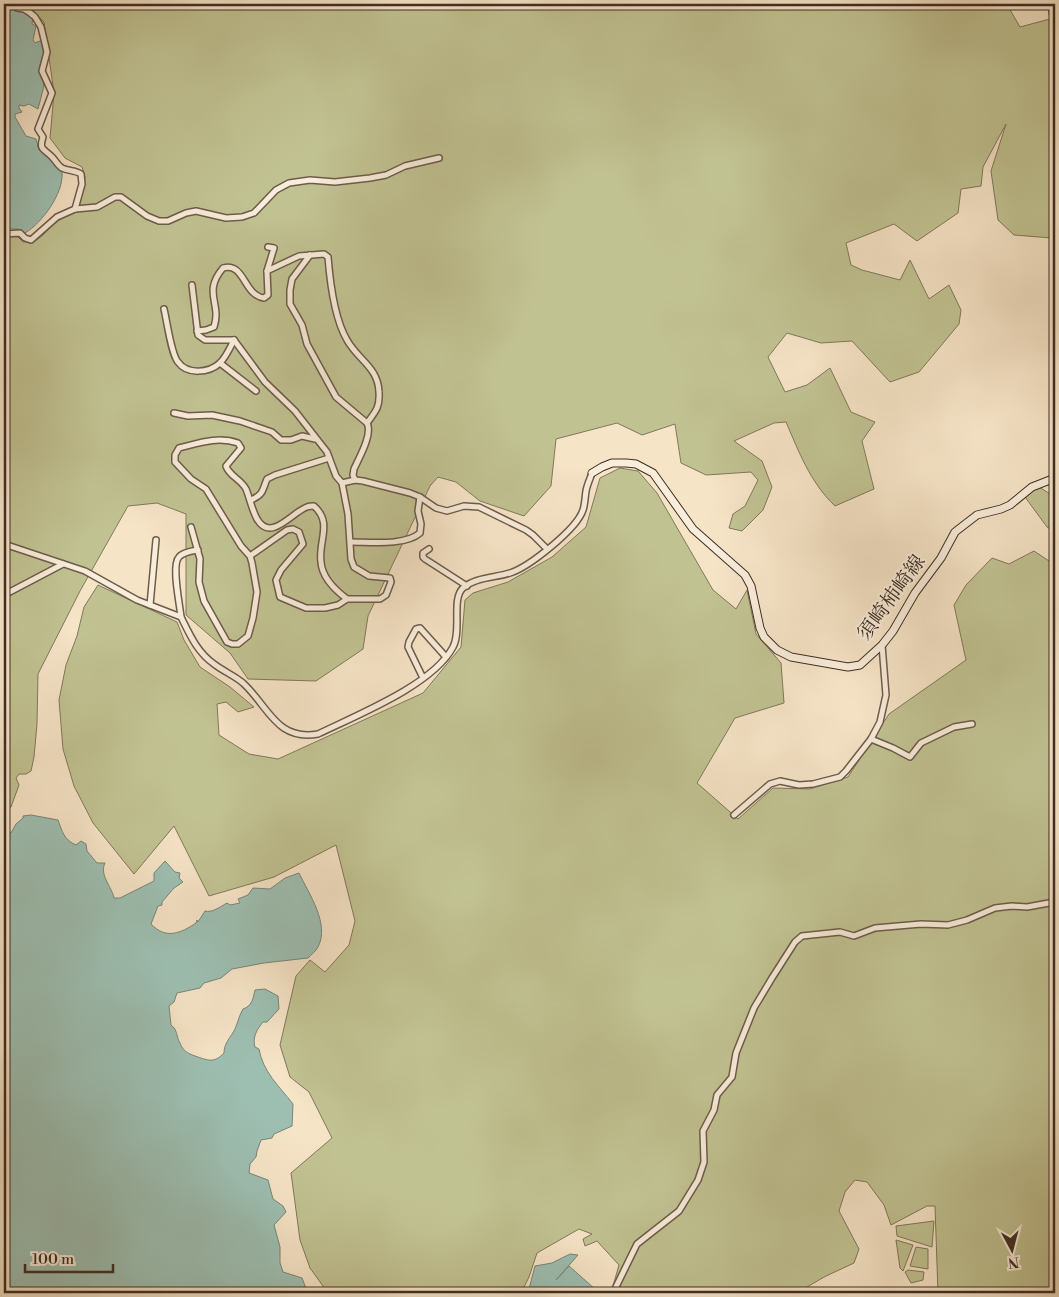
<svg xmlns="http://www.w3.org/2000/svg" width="1059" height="1297" viewBox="0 0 1059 1297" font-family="'Libre Bodoni','Noto Serif JP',serif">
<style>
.green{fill:#c1c292;stroke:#80785a}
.water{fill:#9dbfb2;stroke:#778579}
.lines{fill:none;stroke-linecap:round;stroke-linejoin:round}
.street-casing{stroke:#6c5c4c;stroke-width:8}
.secondary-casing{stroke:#3e2e23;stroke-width:9}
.street{stroke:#f9eddb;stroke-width:5}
.secondary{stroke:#f9eddb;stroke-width:7}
.labels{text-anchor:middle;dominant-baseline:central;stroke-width:4;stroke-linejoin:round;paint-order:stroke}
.street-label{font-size:20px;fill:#3e2e23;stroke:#f9eddb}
</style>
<rect width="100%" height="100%" fill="#f6e4c7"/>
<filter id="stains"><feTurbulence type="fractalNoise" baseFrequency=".004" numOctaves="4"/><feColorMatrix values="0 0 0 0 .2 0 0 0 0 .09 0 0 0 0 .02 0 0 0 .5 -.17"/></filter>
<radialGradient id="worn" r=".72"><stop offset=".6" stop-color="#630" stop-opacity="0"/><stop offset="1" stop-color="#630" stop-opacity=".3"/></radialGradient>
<g class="green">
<path d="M27 4H1003L1009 8 1020 27 1050 19 1047 4H1055V263L1052 238 1014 235 998 220 991 171 1006 124 983 167 981 186 961 189 958 213 917 241 894 224 846 243 851 265 862 270 900 280 910 260 929 299 949 285 961 310 959 324 919 372 890 382 852 341 821 343 787 333 768 357 785 392 807 385 830 368 851 412 875 422 862 441 874 489 835 506C810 482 799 452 786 422L774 423 734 441 762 461 772 487 763 510 742 531 729 528 733 514 745 506 758 480 751 472 706 475 681 463 675 424 642 435 617 423 556 439 551 486 524 516 480 501 456 482 438 477 430 486 368 616 363 649 316 681 248 679 230 653 186 615V514L157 503 128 506 80 591 38 674 37 724 34 757 31 771 26 774H19L16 778 19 785 11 807 4 811V236L18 237 23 242C43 242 45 230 59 220 65 215 72 212 79 208L85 177 82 167 65 158 50 138 54 93 44 22Z"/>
<path d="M620 468 638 471 657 493 713 590 736 609 747 590 756 634 781 663 784 703 735 718 697 783 738 819 773 788 810 789 848 777 889 714 966 660 954 605 966 585 992 558 1009 564 1034 551 1055 565V1293H938L935 1206H927L891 1225 884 1205 867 1182 855 1180 845 1192 839 1211 859 1249 854 1263 824 1277 797 1293H611L619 1265 597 1241 585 1246 583 1239 592 1234 579 1229 537 1253 529 1277 521 1293H328L310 1268 300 1240 291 1173 332 1138 309 1092 290 1077 280 1045 296 976 310 960 325 972 349 945 355 921 336 845 274 877 209 896 174 826 134 874 93 823 74 786 63 749 59 700 66 665 77 636 84 607 98 585 177 622 184 640 200 667 230 687 254 707 238 712 226 702 217 704 219 735 249 754 278 759 423 693 461 647 465 600 473 593 508 582 552 557 586 527 600 478Z"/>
<path d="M1039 487 1055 497V532L1047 527 1025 497Z"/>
<path d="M934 1221 932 1247 897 1236 896 1226Z"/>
<path d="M896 1240 913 1245 903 1271 900 1268Z"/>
<path d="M916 1247 928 1249V1269L910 1266Z"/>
<path d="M908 1270 924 1272 923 1280 911 1283 905 1272Z"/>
</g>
<g class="water">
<path d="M4 4H12L16 9 25 10 33 17 32 24 36 26 33 40 35 43 42 40 44 55 40 65 44 86 38 109 29 104 24 106 19 105V108L22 112 15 114V117L26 136 36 139 39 150 48 157 62 172C64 193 42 223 25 233L18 229H4Z"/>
<path d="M31 815 58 820C62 831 64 840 76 845L81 841 86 844 87 851 97 863H105C99 875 112 887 114 898H120L154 881V873L165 861 175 872 180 873 179 878 183 882 174 888 162 902V905L158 906 151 924C166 940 181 933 196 923L197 920 198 922 205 911C212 913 220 907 227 903L230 905 240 903 238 899 248 895 253 888 270 889 285 878 299 873C309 894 330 924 318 947 316 951 311 955 308 958L264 963 232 969 221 978 204 983 200 988 177 993 174 1002 169 1006 171 1025C178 1030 176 1037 180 1043 183 1051 187 1053 195 1056 207 1060 214 1064 224 1053 224 1043 231 1037 235 1029 238 1022 239 1016 243 1009 252 1006 253 999 255 990L265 989 278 996 279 1009 267 1022H263C257 1029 252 1038 255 1047L259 1049C263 1072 279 1086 293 1104L292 1126 274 1134 272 1138 261 1140 257 1151 256 1157 250 1164 249 1173 268 1180 273 1199 283 1206 286 1212 274 1225 280 1247V1263L283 1272 302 1278 308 1293C300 1293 297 1290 291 1290L290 1293H4V821L6 820 4 826 6 831 11 833 16 824 23 818V816Z"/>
<path d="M570 1254 578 1255 556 1280 569 1266 595 1289 592 1293H528L535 1266 552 1263Z"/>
</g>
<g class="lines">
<defs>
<g id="street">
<path d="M16 4 17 8 24 9 29 12 35 17 41 27 47 52 42 71 52 93 38 129 43 137C39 150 43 148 51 156 55 159 57 165 62 168 68 171 75 170 81 174L82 184 75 209"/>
<path d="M4 234 20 233 25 238 31 240 57 217 75 209 97 207 115 197H121L147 216 159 221H168L186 213 196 211 226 218 242 217 254 213 276 190 289 183 310 180 335 182 370 178 386 175 405 166 439 158"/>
<path d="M310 255 292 279 290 290V304L302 325 307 344 336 397 367 423C373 434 359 458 354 469L353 475 355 480"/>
<path d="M267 271 274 248 268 247"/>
<path d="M192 285 198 335 205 340H234"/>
<path d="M164 309C167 321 171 354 178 362 187 375 209 373 220 363 226 357 230 348 234 340"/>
<path d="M197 331 206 330 214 327C222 303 202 293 223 268 245 262 243 295 264 298L268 295 267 271 299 256 324 254 328 257C330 282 334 318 347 340 358 360 378 367 379 392 380 407 376 411 367 423"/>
<path d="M234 340 265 382 295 411 327 452 336 476 342 483 348 514 351 559 354 567 369 576 390 578 391 582 386 595 380 599H347L338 605 325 608H306L280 597 276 580 281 570 303 544 299 532 293 529 287 530 250 556"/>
<path d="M220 363 256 391"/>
<path d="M174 413 188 416 212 415 240 421 272 432 281 440H291L302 436 315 439"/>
<path d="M342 483 355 480 363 481 410 493 420 497 436 508 447 511 464 506 479 507 526 530 533 535 547 549"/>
<path d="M251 500C264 494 262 491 267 479L275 475 329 458"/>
<path d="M191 527 200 559 199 582 204 601 227 642 232 644H238L248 636 253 618 257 592 252 563 250 556 241 546 206 489 191 479 175 462V455L179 448C199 443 218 436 238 443L241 448 226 466C229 476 241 479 246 489 250 499 252 510 257 519 271 543 292 512 307 507 309 506 312 506 314 506 333 523 318 541 321 562 322 578 335 590 347 599"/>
<path d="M351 542C371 542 405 546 420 533L421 524 418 511 420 497"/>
<path d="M4 544 85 571 137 600 181 617C190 635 197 652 214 664 223 671 235 676 243 683 269 707 276 741 318 734 357 715 433 685 453 647 462 631 451 599 463 588 476 577 494 578 510 573 529 567 577 529 583 510 585 504 585 497 586 491 587 485 590 479 592 473"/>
<path d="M429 549 423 553V557L425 559 467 586"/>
<path d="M4 595 63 564"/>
<path d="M150 605 156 540"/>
<path d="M181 617C180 605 171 565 179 557 183 552 192 551 198 550"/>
<path d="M423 678 408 647 409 642 416 629 420 628 446 657"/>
<path d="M871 739 893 748 910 757 921 743 954 727 972 724"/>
<path d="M734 815 770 784 780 781 799 785 813 784 840 777 846 771 871 739 880 722 886 695 882 645"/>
<path d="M613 1293 637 1244 679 1211 698 1180 704 1162 703 1131 714 1110 717 1095 732 1077 736 1053 754 1008 772 978 795 942 802 936 840 932 854 936 875 928 921 924 948 925 967 920 995 908 1012 906 1027 907 1049 903 1055 900"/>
<path d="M863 1293 871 1291 881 1293"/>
</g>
<path id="secondary" d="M592 473 602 467 612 463H626L636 464 653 473 693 529 745 575 751 586 760 628 764 637 777 650 791 657 848 667 860 665 882 645 893 631 915 593 941 558 955 532 977 515 1001 509 1010 505 1032 487 1055 478"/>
</defs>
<use href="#street" class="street-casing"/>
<use href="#secondary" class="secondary-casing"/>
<use href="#street" class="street"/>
<use href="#secondary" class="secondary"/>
</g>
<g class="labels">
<g class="street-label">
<text transform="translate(892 598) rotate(-54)">須崎柿崎線</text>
</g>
</g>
<rect width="1059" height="1297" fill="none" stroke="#f6e4c7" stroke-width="20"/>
<rect x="5" y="5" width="1049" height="1287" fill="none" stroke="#3e2e23" stroke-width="2.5"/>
<rect x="10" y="10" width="1039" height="1277" fill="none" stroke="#3e2e23"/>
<g transform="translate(1012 1250) rotate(173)" stroke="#f9eddb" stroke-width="4" paint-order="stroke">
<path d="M0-4L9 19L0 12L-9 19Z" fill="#3e2e23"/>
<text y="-8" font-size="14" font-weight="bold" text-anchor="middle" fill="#3e2e23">N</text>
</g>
<path d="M25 1264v8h88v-8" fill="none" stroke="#3e2e23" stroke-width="2.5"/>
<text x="32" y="1264" font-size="15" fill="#3e2e23" stroke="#f9eddb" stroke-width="4" paint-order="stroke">100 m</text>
<rect width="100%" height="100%" filter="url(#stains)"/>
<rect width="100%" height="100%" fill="url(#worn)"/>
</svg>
